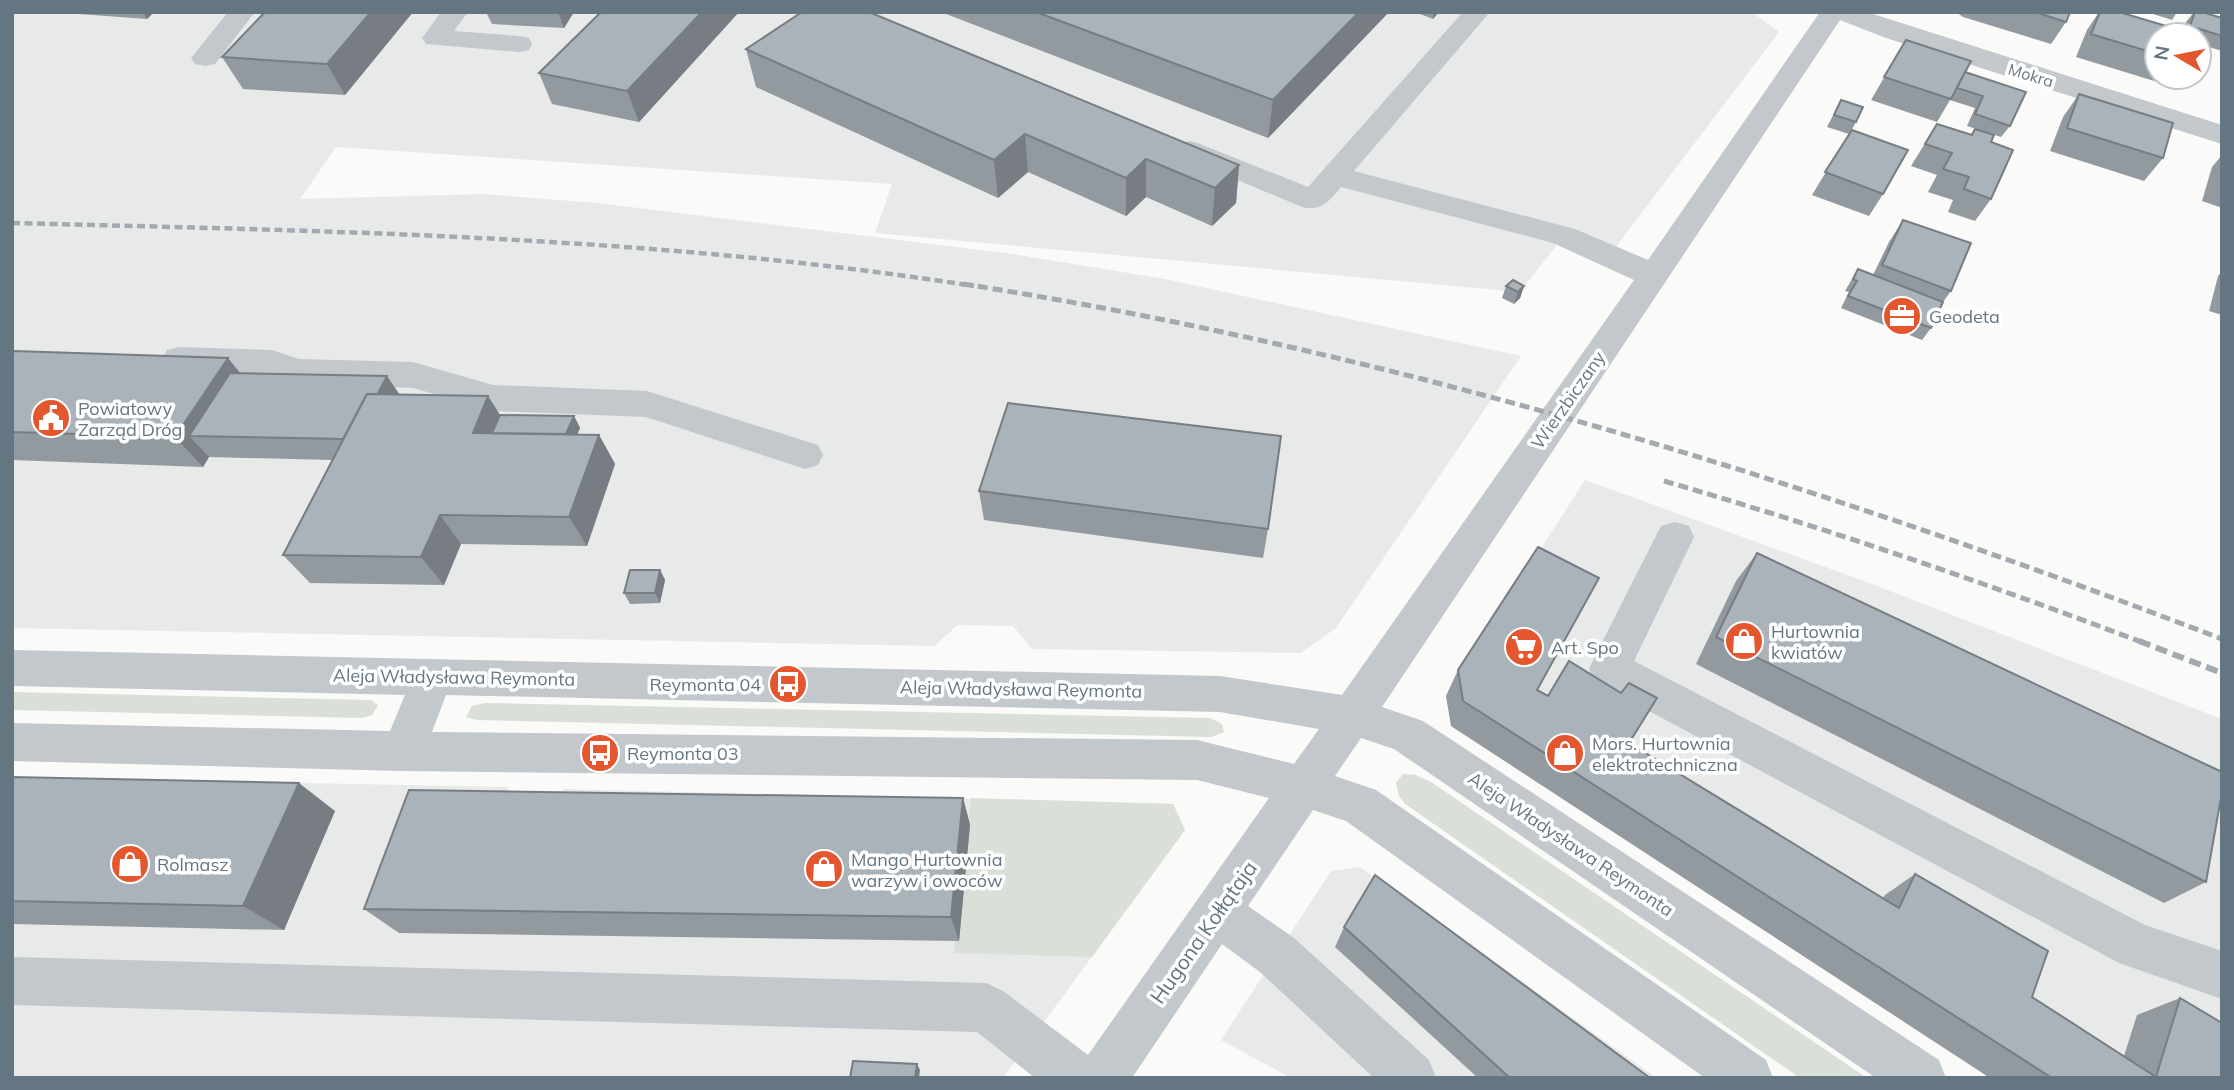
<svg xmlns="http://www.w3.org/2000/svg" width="2234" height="1090" viewBox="0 0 2234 1090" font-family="Mulish,sans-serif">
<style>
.built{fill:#e8e9e9}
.green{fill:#dadfd7}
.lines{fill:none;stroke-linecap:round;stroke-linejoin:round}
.minor{fill:#c3c8cc;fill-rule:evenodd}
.rail-far2{stroke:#a2aab0;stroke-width:4.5;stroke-dasharray:8 4.5;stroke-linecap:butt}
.rail-far1{stroke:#a2aab0;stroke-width:5;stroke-dasharray:10 5;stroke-linecap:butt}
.rail{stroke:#a2aab0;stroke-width:6;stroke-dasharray:12 6;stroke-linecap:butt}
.wall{fill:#929a9f}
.shaded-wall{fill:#777d82}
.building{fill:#aab3b9;stroke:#777d82;stroke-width:2}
.labels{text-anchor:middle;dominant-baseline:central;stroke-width:7;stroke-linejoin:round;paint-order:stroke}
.far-street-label{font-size:16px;fill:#657683;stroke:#fff}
.poi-label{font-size:18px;fill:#657683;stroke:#fff;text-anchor:start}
.street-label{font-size:18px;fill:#657683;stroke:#fff}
.near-street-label{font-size:21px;fill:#657683;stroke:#fff}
</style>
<rect width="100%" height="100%" fill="#fafaf8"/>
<g class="built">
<path d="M12 12H1752L1779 32 1615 248 1570 228 1520 292 875 233 892 184 336 147 300 199 483 194 598 203 1013 254 1165 279 1521 356 1336 628 1301 653 1032 649 1013 626 958 625 934 646 12 628Z"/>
<path d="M1585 480 1864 581 2222 719V1078H1990L1451 726 1446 696Z"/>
<path d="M12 777 508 787 504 801 559 803 563 789 1173 804 1185 830 1003 1078H12Z"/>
<path d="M1360 867 1657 1078H1291L1221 1040 1331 871Z"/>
</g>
<g class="green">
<path d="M12 692 371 700 378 705 372 715 362 718 12 710Z"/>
<path d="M485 703 1210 718 1222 724 1224 732 1211 737 477 720 466 717 472 706Z"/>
<path d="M1403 774 1416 775 1431 782 1867 1078H1800L1405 804 1399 796 1396 783Z"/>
<path d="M971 798 1173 804 1185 830 1092 957 954 953Z"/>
</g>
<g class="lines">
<g class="minor">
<path d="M228 12H255L215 64 205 66 195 64 191 58Z"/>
<path d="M441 12H468L454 31 519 36 529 38 532 44 529 50 519 52 426 44 422 38Z"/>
<path d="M1463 12H1490L1354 171 1575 229 1648 260 1820 12H1867L2222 125V144L1886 38 1840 20 1382 707 1423 721 1939 1060 1946 1078H1876L1394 749 1361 738 1335 776 1376 790 1766 1060 1773 1078H1705L1346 821 1313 810 1248 906 1294 938 1429 1060 1436 1078H1374L1260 972 1222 944 1132 1078H1035L977 1032 12 1005V957L986 983 1003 991 1088 1055 1269 798 1197 780 403 771 12 761V723L390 731 405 695 12 686V650L1220 676 1342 695 1634 280 1553 243 1341 187C1329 201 1322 212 1302 207L1180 156 1175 150 1180 144 1190 141 1200 144 1308 187ZM446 695 1220 712 1319 729 1294 764 1197 740 432 732Z"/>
<path d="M179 347 272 350 299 359 413 362 493 385 647 391 818 445 823 455 818 465 805 469 646 417 493 411 413 388 297 383 270 374 179 371 167 368 162 359 167 350Z"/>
<path d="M1675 522 1689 526 1694 537 1634 661 2145 925 2222 951V999L2119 963 1595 682 1589 669 1595 656 1661 526Z"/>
</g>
<path class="rail-far2" d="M12 223C334 231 655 236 974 286"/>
<g class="rail-far1">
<path d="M963 284C1395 351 1815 483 2222 639"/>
<path d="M1664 481C1826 528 1986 583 2144 643"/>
</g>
<path class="rail" d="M2139 641 2222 673"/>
</g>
<g class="wall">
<path d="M51 12H154L147 19Z"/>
<path d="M265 12H413L345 95 243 89 222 57Z"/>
<path d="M486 12H574L564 28 492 24Z"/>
<path d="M601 12H739L639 122 552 104 539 73Z"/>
<path d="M941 12H1389L1268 138Z"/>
<path d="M1415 12H1439L1433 19Z"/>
<path d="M1956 12H2070L2066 22 2051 44 1963 17Z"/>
<path d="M2099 12H2119L2183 31 2186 22 2194 12H2202L2222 18V51L2199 44V35H2157V77H2169L2164 84 2076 57 2087 30Z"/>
<path d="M2147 12H2177L2172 20Z"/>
<path d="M1906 40 1965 72 2010 126 2001 137 1967 126 1975 108 1950 100 1937 122 1871 100Z"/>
<path d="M746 49 1239 165 1236 203 1212 226 1146 197 1126 216 1028 172 998 198 756 87Z"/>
<path d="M2079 94 2163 158 2144 181 2050 151 2063 117Z"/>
<path d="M1841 100 1856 122 1850 133 1883 194 1869 216 1812 195 1849 134 1827 127Z"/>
<path d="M1937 124 1970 135 1975 129 1991 142V199L1975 221 1948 212 1953 200 1928 192 1937 175 1911 166Z"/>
<path d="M2222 155V208L2202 201 2212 167Z"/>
<path d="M1903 220 1951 291 1943 302 1931 328 1922 340 1841 308 1849 292 1845 291 1858 269 1873 275 1889 242Z"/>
<path d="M2222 272V315L2209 311 2218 276Z"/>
<path d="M1506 286H1524L1520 298 1514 304 1502 298Z"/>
<path d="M12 354 240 373 400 395 488 396 500 415 574 416 580 428 577 434 599 435 615 464 587 546 461 544 444 585 310 583 283 555 332 460 209 457 203 467 12 460Z"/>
<path d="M979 491 1268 529 1263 558 984 520Z"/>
<path d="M1757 553 2206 882 2164 903 1696 664 1736 581Z"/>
<path d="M660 570 665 580 660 603 630 604 624 593Z"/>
<path d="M1458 670 1537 690 1629 743 1883 898 1885 895 1915 874 2032 997 2124 1056 2137 1015 2180 998 2222 1078H1990L1451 726 1446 696Z"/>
<path d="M12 777 335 811 284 930 12 924Z"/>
<path d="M963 798 970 825 959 941 399 933 364 909Z"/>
<path d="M1344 927 1650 1078H1478L1335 947Z"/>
</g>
<g class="shaded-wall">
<path d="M143 12H154L147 19Z"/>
<path d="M371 12H413L345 95 327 64Z"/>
<path d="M558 12H574L564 28Z"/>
<path d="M702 12H739L639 122 627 91Z"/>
<path d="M1359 12H1389L1268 138 1273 100Z"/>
<path d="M1434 12H1439L1433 19Z"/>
<path d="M1025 134 1028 172 998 198 994 160Z"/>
<path d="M1146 159V197L1126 216V178Z"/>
<path d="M1239 165 1236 203 1212 226 1215 188Z"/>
<path d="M1524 286 1520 298 1514 304 1518 292Z"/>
<path d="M228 358 253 389 189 436 209 457 203 467 175 437Z"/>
<path d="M387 376 402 398 354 440Z"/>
<path d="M488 396 507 426 497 451 473 433Z"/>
<path d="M574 416 580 428 565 464 559 452Z"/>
<path d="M599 435 615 464 587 546 569 517Z"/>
<path d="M440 515 461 544 444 585 421 557Z"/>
<path d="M660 570 665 580 660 603 655 593Z"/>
<path d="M299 783 335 811 284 930 243 906Z"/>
<path d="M963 798 970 825 959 941 951 917Z"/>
<path d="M917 1064 920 1070 919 1078H915Z"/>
</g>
<g class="building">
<path d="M265 12H371L327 64 222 57Z"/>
<path d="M601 12H702L627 91 539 73Z"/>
<path d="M802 12H869L1239 165 1215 188 1146 159 1126 178 1025 134 994 160 746 49Z"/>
<path d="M1036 12H1359L1273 100Z"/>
<path d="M2035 12H2070L2066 22Z"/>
<path d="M2100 12H2119L2190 33V35H2157V54L2091 34Z"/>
<path d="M2195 12H2202L2222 18V36L2190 26Z"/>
<path d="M1906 40 1971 61 1951 99 1884 77Z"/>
<path d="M1965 72 2026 92 2010 126 1975 114 1983 96 1957 88Z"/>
<path d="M2079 94 2173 123 2163 158 2067 128Z"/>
<path d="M1841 100 1863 107 1856 122 1834 115Z"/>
<path d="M1937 124 1972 135 1975 129 1994 135 1991 142 2013 150 1991 199 1964 189 1969 177 1943 169 1952 153 1925 144Z"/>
<path d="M1852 130 1908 150 1883 194 1825 172Z"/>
<path d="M1903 220 1971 243 1951 291 1882 265Z"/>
<path d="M1858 269 1943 302 1931 328 1848 296 1857 281 1853 279Z"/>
<path d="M1513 280 1524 286 1518 292 1506 286Z"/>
<path d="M14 351 228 358 175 437 12 432V354Z"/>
<path d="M230 373 387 376 377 395 367 394 343 439 189 436Z"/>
<path d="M367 394 488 396 473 433 599 435 569 517 440 515 421 557 283 555Z"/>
<path d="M1008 403 1281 436 1268 529 979 491Z"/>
<path d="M500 415 574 416 566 434 492 433Z"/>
<path d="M1538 547 1599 578 1537 690 1548 696 1569 661 1621 693 1629 683 1657 698 1629 743 1899 908 1915 874 2048 951 2032 997 2156 1077 2180 998 2222 1023V1078H2052L1463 701 1458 670Z"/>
<path d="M1757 553 2222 772V792L2206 882 1716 637Z"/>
<path d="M630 570H660L655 593H624Z"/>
<path d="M12 777 299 783 243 906 12 901Z"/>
<path d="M409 790 963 798 951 917 364 909Z"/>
<path d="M1375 875 1650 1078H1510L1344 927Z"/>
<path d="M853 1061 917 1064 915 1078H850Z"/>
</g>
<defs>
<symbol id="office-disc" viewBox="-11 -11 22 22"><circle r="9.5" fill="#e4572e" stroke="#fff"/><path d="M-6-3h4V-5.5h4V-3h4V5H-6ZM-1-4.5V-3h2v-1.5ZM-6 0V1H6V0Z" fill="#fff"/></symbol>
<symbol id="civic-disc" viewBox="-11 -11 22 22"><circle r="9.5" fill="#e4572e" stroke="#fff"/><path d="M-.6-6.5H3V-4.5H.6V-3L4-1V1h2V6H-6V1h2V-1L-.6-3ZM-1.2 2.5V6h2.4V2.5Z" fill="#fff"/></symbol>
<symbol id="shop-disc" viewBox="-11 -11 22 22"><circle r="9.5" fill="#e4572e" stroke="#fff"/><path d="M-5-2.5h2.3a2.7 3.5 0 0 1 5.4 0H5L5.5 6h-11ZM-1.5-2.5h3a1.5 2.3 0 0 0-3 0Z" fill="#fff"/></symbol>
<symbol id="supermarket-disc" viewBox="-11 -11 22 22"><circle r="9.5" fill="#e4572e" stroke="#fff"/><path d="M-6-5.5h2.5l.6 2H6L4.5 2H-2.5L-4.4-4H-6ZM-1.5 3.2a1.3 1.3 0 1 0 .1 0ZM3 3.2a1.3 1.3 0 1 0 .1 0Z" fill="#fff"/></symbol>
<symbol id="bus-disc" viewBox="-11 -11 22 22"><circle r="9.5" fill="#e4572e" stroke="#fff"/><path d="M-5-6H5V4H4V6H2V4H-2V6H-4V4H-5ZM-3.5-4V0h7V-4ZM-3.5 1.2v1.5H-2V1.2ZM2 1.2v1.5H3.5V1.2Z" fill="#fff"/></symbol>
</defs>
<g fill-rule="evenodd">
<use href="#office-disc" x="1880" y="294" width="44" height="44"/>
<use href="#civic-disc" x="29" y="396" width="44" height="44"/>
<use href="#shop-disc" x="1722" y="619" width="44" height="44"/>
<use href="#supermarket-disc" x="1502" y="625" width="44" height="44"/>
<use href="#bus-disc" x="766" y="662" width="44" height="44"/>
<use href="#bus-disc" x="578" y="731" width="44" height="44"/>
<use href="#shop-disc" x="1543" y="731" width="44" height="44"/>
<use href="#shop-disc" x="108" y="842" width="44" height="44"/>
<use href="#shop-disc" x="802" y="847" width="44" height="44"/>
</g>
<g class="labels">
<g class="far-street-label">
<text transform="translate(2031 75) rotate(17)">Mokra</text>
</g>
<g class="poi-label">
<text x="1929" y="316">Geodeta</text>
<text x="78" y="408">Powiatowy<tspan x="78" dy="21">Zarząd Dróg</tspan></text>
<text x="1771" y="631">Hurtownia<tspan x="1771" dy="21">kwiatów</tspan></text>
<text x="1551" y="647">Art. Spo</text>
<text x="761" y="684" text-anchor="end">Reymonta 04</text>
<text x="1592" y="743">Mors. Hurtownia<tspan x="1592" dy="21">elektrotechniczna</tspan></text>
<text x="627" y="753">Reymonta 03</text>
<text x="851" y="859">Mango Hurtownia<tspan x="851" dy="21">warzyw i owoców</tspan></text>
<text x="157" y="864">Rolmasz</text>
</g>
<g class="street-label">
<text transform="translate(1568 400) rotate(-55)">Wierzbiczany</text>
<text transform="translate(454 677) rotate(1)">Aleja Władysława Reymonta</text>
<text transform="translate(1021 689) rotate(1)">Aleja Władysława Reymonta</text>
<text transform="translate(1571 844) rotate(34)">Aleja Władysława Reymonta</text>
</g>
<g class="near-street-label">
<text transform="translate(1203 932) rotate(-55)">Hugona Kołłątaja</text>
</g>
</g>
<rect width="2234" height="1090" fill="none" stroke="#657683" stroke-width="28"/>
<g transform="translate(2178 56) rotate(280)"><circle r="33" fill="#ffffff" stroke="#c1c8cd" stroke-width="2"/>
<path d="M0-5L12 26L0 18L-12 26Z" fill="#e4572e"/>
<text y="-10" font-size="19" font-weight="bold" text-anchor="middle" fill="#657683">N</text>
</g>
</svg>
